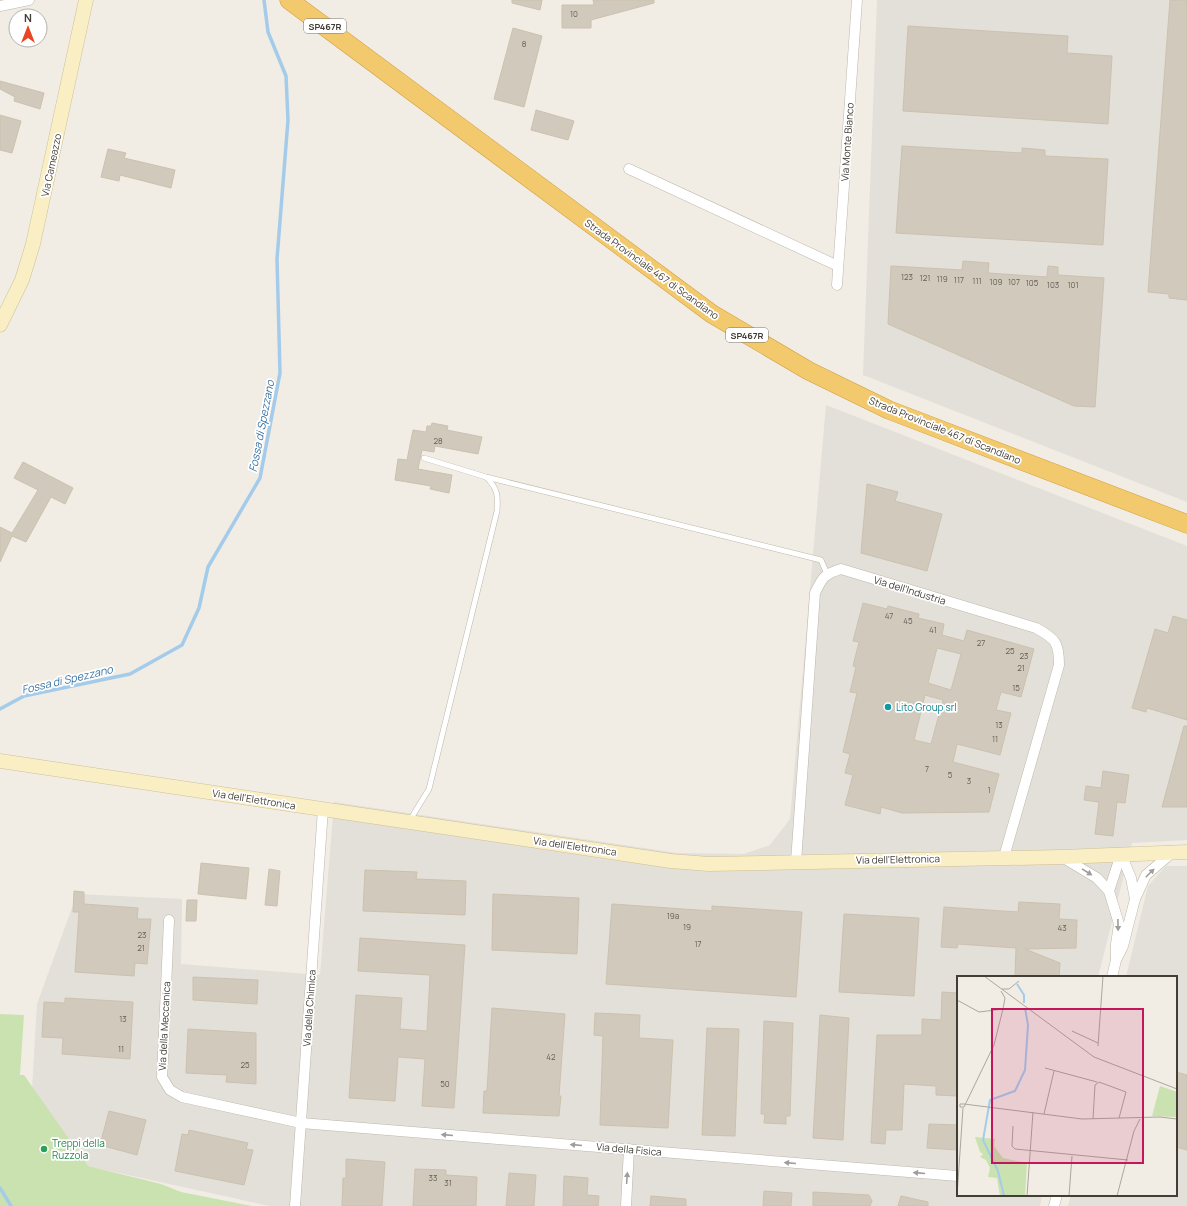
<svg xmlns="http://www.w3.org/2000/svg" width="1187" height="1206" viewBox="0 0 1187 1206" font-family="Manrope,sans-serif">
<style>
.industrial{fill:#e3dfd9}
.green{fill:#cae2af}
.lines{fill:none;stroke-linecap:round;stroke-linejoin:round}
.stream{stroke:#a4ccea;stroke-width:3.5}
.building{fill:#d1c9bb;stroke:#cbc1ae;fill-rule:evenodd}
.lane-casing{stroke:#beb8ab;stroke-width:6}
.street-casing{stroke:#beb8ab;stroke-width:11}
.secondary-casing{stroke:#cdc197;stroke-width:15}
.highway-casing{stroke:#d19e3e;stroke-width:19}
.lane{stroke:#fff;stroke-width:5}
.street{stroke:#fff;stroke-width:10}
.secondary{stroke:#faeec5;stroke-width:14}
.highway{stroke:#f3c96d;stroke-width:18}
.oneway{fill:#a09e9a}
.culture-dot{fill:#0f9aa8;stroke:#fff;stroke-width:1.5}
.leisure-dot{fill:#2e9e5b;stroke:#fff;stroke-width:1.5}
.labels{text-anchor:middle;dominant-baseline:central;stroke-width:3.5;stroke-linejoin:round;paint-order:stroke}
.number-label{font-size:8px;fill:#666056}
.shield{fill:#fff;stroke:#7b7772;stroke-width:1}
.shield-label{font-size:9px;font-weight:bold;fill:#423d35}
.street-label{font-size:10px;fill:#423d35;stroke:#fff}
.culture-label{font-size:10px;fill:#0d838f;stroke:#fff;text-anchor:start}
.leisure-label{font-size:10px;fill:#27864d;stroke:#fff;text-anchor:start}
.water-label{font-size:11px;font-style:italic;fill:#3774a5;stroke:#fff}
.inset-river{fill:none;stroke:#a4ccea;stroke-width:2}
.inset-road{fill:none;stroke:#aba79e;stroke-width:1}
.view{fill:#c2185b;fill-opacity:0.15;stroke:#c2185b;stroke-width:2}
.inset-edge{fill:none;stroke:#423d35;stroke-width:2}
</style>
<rect width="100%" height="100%" fill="#f1ede4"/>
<g class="industrial">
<path d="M877 0H1187V502L863 375Z"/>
<path d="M826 405 1187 546V840L1132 843 1098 977H958V1195H1042L1040 1206H270L87 1166 32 1090 37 1004 77 894 182 899 181 964 320 975 334 802 677 853 744 854 770 845 790 819Z"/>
<path d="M1166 866H1187V1206H1068L1071 1195H1176V977H1126L1148 886Z"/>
</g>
<path class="green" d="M0 1014 24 1015 20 1075H24L88 1166 161 1184 181 1192 252 1206H0Z"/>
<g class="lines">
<g class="stream">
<path d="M0 709 24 696 130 674 182 645 199 608 208 567 260 478 280 373 277 259 288 120 286 76 268 32 264 0"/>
<path d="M0 1188 11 1206"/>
</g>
</g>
<g class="building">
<path d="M512 0H542L540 10 512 3Z"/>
<path d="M593 0H654V3L591 20V28H562V5H594Z"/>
<path d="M1170 0H1187V300L1169 298V294L1148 292Z"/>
<path d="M908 26 1068 36 1067 53 1112 56 1108 124 903 111Z"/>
<path d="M513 28 542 36 524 107 494 99Z"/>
<path d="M0 81 44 93 40 109 14 101 15 97 0 89Z"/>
<path d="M536 110 574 121 568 140 531 130Z"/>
<path d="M0 115 21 121 12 153 0 150Z"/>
<path d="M902 146 1022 153V148L1045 150V156L1108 159 1103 245 896 233Z"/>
<path d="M108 149 126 153 124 158 175 170 171 188 120 175 119 181 101 177Z"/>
<path d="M963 261 989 263 988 273 1047 277 1048 266 1058 267V275L1104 278 1095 407 1074 406 888 324 891 266 962 270Z"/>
<path d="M432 423 448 426 447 430 482 437 478 454 435 446 434 452 422 450 418 469 452 475 449 493 430 489 431 486 395 480 398 459 407 460 413 430 426 432 427 426H431Z"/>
<path d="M23 462 73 488 65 504 51 497 26 542 12 536 0 562V527L12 533 38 490 14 478Z"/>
<path d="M867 484 898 492 895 501 942 514 927 571 861 553Z"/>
<path d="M863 603 887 609 888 606 919 614 918 618 944 624 942 635 964 641 967 630 1034 649 1021 697 1001 692 996 710 1011 713 1000 755 957 744 953 762 999 774 989 812 902 813 881 807 880 814 845 805 853 775 845 773 850 754 843 752 857 693 850 692 856 667 853 666 859 642 853 641ZM937 648 961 654 951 690 928 683ZM925 695 943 700 931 744 914 740Z"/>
<path d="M1173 616 1187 620V720L1147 708 1146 712 1132 708 1155 629 1168 633Z"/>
<path d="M1184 726H1187V807H1162Z"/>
<path d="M1103 771 1129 775 1125 803 1117 802 1113 836 1095 834 1099 802 1084 800 1086 786 1101 788Z"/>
<path d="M201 863 249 868 246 899 198 894Z"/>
<path d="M269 869 280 871 277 906 265 905Z"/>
<path d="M365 870 417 872 416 879 466 881 465 915 363 911Z"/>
<path d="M74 891 84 892V904L138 908 137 919H151L147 964 135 963 134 976 75 972 79 912H73Z"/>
<path d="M493 894 579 898 577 954 492 950Z"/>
<path d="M187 900H197L196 921H186Z"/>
<path d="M1019 902 1060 904 1059 919 1077 920 1076 948 1025 949 1060 963 1059 977H1015L1016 948 958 944 957 948 941 947 944 907 1018 912Z"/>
<path d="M612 904 712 911V906L802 912 796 997 606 984Z"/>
<path d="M844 914 919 918 914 996 839 992Z"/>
<path d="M360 938 465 945 454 1108 422 1106 425 1059 398 1057 395 1101 349 1098 356 995 402 998 400 1029 427 1031 430 975 358 971Z"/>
<path d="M193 977 258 980 257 1004 193 1000Z"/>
<path d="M942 992 958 993V1096L936 1095V1086L904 1084 902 1130H886L885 1144 871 1143 877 1035H922V1019L941 1020Z"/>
<path d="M65 998 133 1002 130 1059 62 1054 63 1038 42 1037 44 1002 65 1003Z"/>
<path d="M492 1008 565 1014 559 1096H561L559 1116 483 1113 484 1091H487Z"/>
<path d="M595 1013 640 1015 639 1038 673 1040 668 1128 600 1125 603 1036 594 1035Z"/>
<path d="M820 1015 849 1018 843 1140 813 1138Z"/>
<path d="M764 1021 793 1023 790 1116H786V1124L764 1123 765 1114H761Z"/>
<path d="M707 1028 739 1029 735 1136 702 1135Z"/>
<path d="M188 1029 256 1033V1084L226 1082 227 1075 186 1073Z"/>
<path d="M1176 1072 1187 1075V1150L1176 1147Z"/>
<path d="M109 1111 146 1120 137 1155 100 1145Z"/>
<path d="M929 1124 958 1125V1150L927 1148Z"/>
<path d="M189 1130 248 1143 246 1149 253 1150 244 1185 175 1171 182 1134 188 1135Z"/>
<path d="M346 1159 385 1162 382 1206H342L343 1178H346Z"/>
<path d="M415 1169 446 1170V1175L477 1177 476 1206H413Z"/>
<path d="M509 1173 536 1175 534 1206H506Z"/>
<path d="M564 1176 588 1178 587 1195 599 1196 598 1206H563Z"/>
<path d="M764 1191 792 1193 791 1206H763Z"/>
<path d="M813 1192 869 1195 872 1201 870 1206H813Z"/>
<path d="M651 1196 686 1199V1206H650Z"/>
<path d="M901 1196 928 1202V1206H898Z"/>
</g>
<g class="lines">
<defs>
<g id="lane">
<path d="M424 458 486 477 821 560 827 574"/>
<path d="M410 820 429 789 497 511C498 496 498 489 487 478"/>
</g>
<g id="street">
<path d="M0 6 29 0"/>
<path d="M629 169 838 266"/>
<path d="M837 285 857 0"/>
<path d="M1121 854 1131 878 1135 899"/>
<path d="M1062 857 1097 878 1109 891 1119 924 1116 944V958"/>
<path d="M796 862 815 593C822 578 824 574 841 569L1036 628C1056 639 1059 643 1059 665L1004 857"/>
<path d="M1109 891 1121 854"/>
<path d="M169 920 162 1077 170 1090 182 1097 301 1123 958 1176"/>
<path d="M1112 977 1116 960 1123 946 1135 899 1146 875 1173 852"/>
<path d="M295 1206 323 809"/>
<path d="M626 1206 629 1149"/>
<path d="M1054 1206 1057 1195"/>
</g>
<g id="secondary">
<path d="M0 325 22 280 33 244 86 0"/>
<path d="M0 761 671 861 709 864 1062 857 1187 852"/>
</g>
<path id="highway" d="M289 0 712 314 809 371 889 410 1187 524"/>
</defs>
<use href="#lane" class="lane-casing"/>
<use href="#street" class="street-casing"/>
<use href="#secondary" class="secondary-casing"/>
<use href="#highway" class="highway-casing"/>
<use href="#lane" class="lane"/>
<use href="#street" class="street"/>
<use href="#secondary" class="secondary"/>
<use href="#highway" class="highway"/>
</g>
<defs><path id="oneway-solid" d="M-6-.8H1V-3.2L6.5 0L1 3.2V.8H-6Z"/></defs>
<g class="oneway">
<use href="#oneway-solid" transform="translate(1087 872) rotate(32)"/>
<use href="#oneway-solid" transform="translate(1150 873) rotate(-45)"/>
<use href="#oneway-solid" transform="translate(1118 925) rotate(89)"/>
<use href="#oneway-solid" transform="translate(447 1135) rotate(-175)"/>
<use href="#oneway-solid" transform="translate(576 1145) rotate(-175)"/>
<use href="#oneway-solid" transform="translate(790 1163) rotate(-175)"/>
<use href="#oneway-solid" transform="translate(919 1173) rotate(-175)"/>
<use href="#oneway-solid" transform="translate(627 1178) rotate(-86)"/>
</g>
<circle class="culture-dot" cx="888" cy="707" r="4"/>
<circle class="leisure-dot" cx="44" cy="1149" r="4"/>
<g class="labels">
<g class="number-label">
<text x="574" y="13">10</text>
<text x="524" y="43">8</text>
<text x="907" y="276">123</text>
<text x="925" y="277">121</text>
<text x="942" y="278">119</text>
<text x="959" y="279">117</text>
<text x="977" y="280">111</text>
<text x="996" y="281">109</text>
<text x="1014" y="281">107</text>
<text x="1032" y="282">105</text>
<text x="1053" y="284">103</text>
<text x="1073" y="284">101</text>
<text x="438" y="440">28</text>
<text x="889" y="615">47</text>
<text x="908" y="620">45</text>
<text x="933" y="629">41</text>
<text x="981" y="642">27</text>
<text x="1010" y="650">25</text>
<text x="1024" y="655">23</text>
<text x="1021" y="667">21</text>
<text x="1016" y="687">15</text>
<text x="999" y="724">13</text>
<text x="995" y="738">11</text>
<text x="927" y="768">7</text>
<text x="950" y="774">5</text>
<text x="969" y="780">3</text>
<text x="989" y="789">1</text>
<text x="673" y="915">19a</text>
<text x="687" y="926">19</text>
<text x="1062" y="927">43</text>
<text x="142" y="934">23</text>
<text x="698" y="943">17</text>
<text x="141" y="947">21</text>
<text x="123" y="1018">13</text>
<text x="121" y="1048">11</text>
<text x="551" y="1056">42</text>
<text x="245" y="1064">25</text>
<text x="445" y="1083">50</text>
<text x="433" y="1177">33</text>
<text x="448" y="1182">31</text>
</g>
<g class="shield">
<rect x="304" y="19" width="42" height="14" rx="3"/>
<rect x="726" y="328" width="42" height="14" rx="3"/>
</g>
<g class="shield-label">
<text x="325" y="26">SP467R</text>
<text x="747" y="335">SP467R</text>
</g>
<g class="street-label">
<text transform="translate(847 142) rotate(-86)">Via Monte Bianco</text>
<text transform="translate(51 165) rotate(-78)">Via Cameazzo</text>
<text transform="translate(652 269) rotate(36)">Strada Provinciale 467 di Scandiano</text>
<text transform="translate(945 430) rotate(22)">Strada Provinciale 467 di Scandiano</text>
<text transform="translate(910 590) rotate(17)">Via dell'Industria</text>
<text transform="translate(254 799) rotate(9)">Via dell'Elettronica</text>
<text transform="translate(575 846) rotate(8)">Via dell'Elettronica</text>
<text transform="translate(898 859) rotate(-1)">Via dell'Elettronica</text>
<text transform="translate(309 1008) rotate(-86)">Via della Chimica</text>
<text transform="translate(164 1026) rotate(-87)">Via della Meccanica</text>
<text transform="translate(629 1149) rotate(5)">Via della Fisica</text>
</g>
<g class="culture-label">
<text x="896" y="707">Lito Group srl</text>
</g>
<g class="leisure-label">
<text x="52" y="1143">Treppi della<tspan x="52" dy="12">Ruzzola</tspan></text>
</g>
<g class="water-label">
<text transform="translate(261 426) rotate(-79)">Fossa di Spezzano</text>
<text transform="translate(67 679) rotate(-13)">Fossa di Spezzano</text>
</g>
</g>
<g transform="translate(957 976)">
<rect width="220" height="220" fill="#f1ede4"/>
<path d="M203 110 220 116V141L195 140ZM18 161 38 163 37 170 46 182 70 187 68 220H43L40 202 31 201 33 192 29 184 23 181 26 178 23 176Z" fill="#cae2af"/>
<path class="inset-river" d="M60 8 67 19V27M47 220 41 195 26 164 33 124 58 115 68 94 71 49 68 32"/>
<path class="inset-road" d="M27 0 137 81 220 113M45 13H52L62 5M44 15 48 22 46 33M0 24 22 36 46 33 37 69 7 131H3V128H7M115 55 141 67M141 70 146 0M88 92 140 106M7 128 125 143 203 141 220 143M87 138 97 95M136 143 138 109 142 106 169 116 162 142M56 150 55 170 58 173 171 184M0 220 6 132M70 220 76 136M112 220 115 180M160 220 177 155 183 143"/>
<path class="view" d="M35 33H186V187H35Z"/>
<rect width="220" height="220" class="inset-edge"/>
</g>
<g transform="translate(28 28)"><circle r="19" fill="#ffffff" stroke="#b3b1ae"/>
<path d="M0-3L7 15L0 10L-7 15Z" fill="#e94523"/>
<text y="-6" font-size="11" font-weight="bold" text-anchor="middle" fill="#423d35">N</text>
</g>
</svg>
